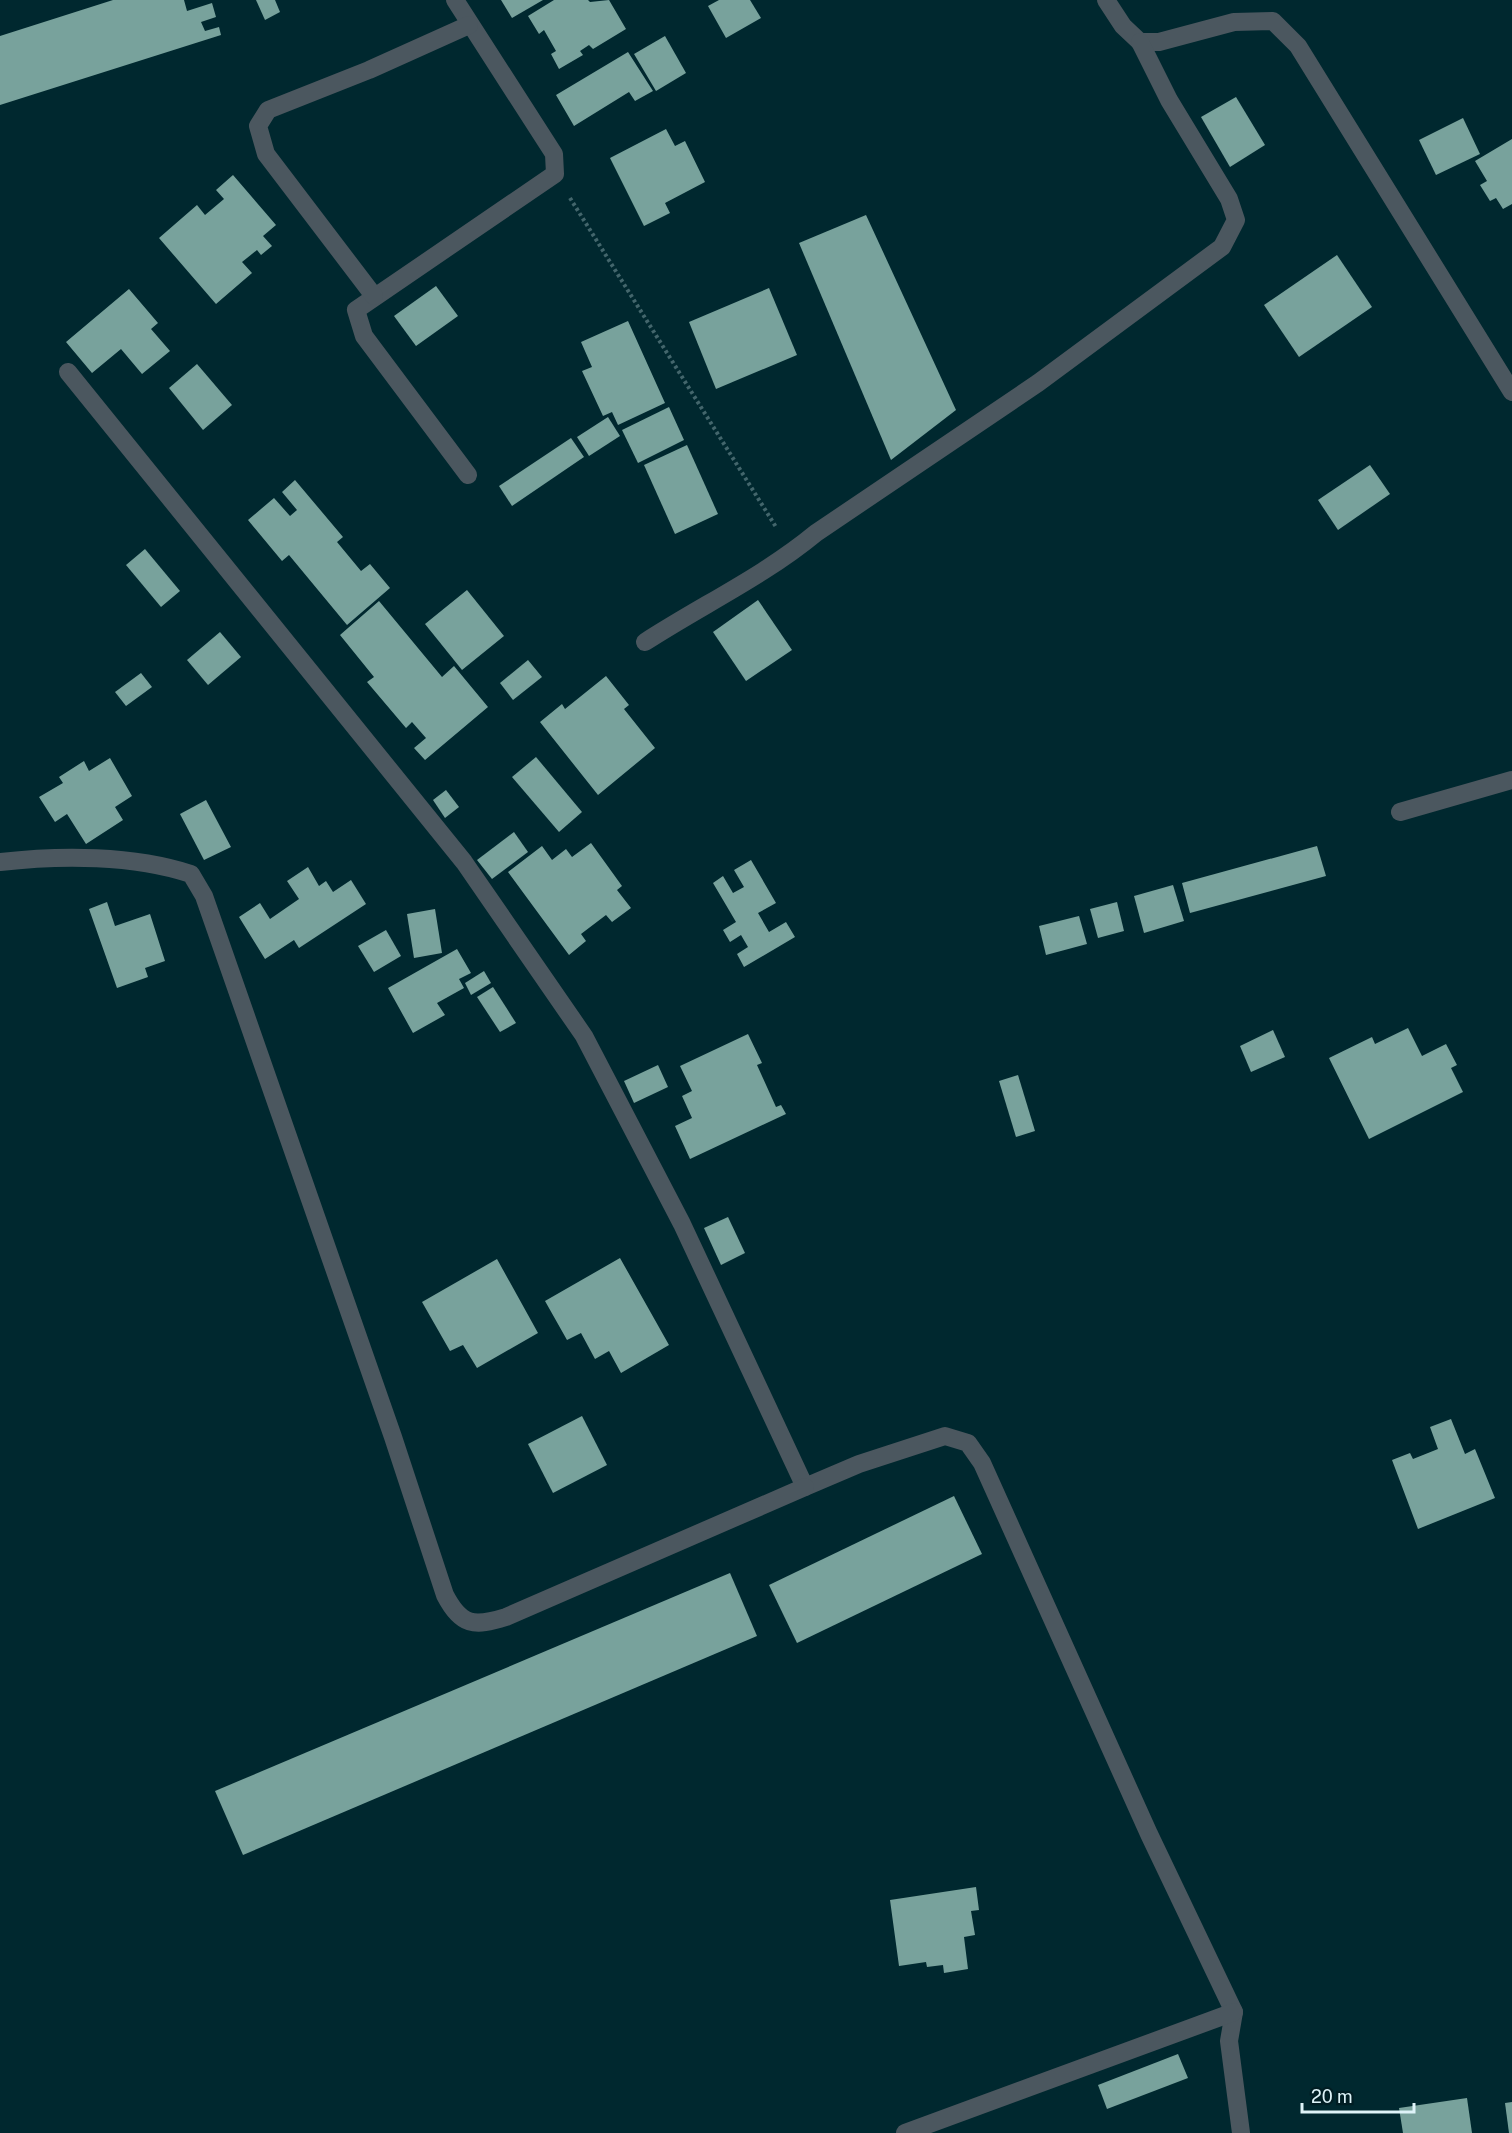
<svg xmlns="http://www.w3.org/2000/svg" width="1512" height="2133" viewBox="0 0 1512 2133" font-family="'Public Sans',sans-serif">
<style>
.building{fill:#78a29c}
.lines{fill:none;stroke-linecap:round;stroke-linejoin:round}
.path{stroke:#43666c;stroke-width:4;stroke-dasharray:3 3;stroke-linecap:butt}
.minor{stroke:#4b575f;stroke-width:18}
</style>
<rect width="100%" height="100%" fill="#00282f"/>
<g class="building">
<path d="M113 0H184L187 11 212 3 216 17 201 22 205 31 219 27 221 35 0 105V36Z"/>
<path d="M256 0H275L280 12 265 20Z"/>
<path d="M501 0H543L512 18Z"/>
<path d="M554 0H588L590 2 609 0 626 29 593 49 589 45 580 51 583 55 559 69 551 54 556 51 544 30 539 34 528 16Z"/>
<path d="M719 0H750L761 18 726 38 708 6Z"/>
<path d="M665 36 686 73 656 91 634 54Z"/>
<path d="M628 52 653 91 635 101 629 92 574 126 556 95Z"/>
<path d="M1236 97 1265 145 1230 167 1201 117Z"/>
<path d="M1463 118 1480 154 1436 175 1419 140Z"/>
<path d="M666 129 675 146 685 141 705 182 665 203 670 213 644 226 610 158Z"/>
<path d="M1512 139V204L1503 209 1496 198 1490 201 1480 185 1487 181 1475 161Z"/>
<path d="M233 175 276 225 263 236 272 246 261 255 257 250 242 262 252 273 216 304 159 238 197 205 205 215 224 199 216 190Z"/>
<path d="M866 215 956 410 891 460 799 243Z"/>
<path d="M1337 255 1372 307 1299 357 1264 305Z"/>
<path d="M436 286 458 316 416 346 394 316Z"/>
<path d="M769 288 797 355 716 389 689 322Z"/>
<path d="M129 289 158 323 151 329 170 351 142 374 121 349 92 373 66 342Z"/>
<path d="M628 321 665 403 618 425 612 412 603 416 582 371 592 367 581 342Z"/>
<path d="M197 364 232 405 203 430 169 388Z"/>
<path d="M669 407 684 440 638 463 622 430Z"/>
<path d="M608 417 620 436 589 456 577 437Z"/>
<path d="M571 438 584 457 512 506 499 486Z"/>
<path d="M687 445 718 514 675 534 644 465Z"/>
<path d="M1370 465 1390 494 1338 530 1318 500Z"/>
<path d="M295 480 343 537 337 542 361 571 370 564 390 588 347 625 289 555 282 561 248 520 274 498 290 516 297 510 282 492Z"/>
<path d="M145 549 180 591 161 607 126 565Z"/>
<path d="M467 590 504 636 462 670 425 624Z"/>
<path d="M758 600 792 650 746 681 713 632Z"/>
<path d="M379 601 442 677 454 666 488 707 425 760 414 748 426 738 412 722 406 728 367 682 374 677 340 635Z"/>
<path d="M220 632 241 657 208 685 187 660Z"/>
<path d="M528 660 542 677 513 700 500 683Z"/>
<path d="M141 673 152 687 126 706 115 692Z"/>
<path d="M606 676 629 705 624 709 655 748 598 795 540 722 562 704 565 709Z"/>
<path d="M536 757 582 812 559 832 512 777Z"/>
<path d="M110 758 132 796 115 807 123 820 86 844 67 814 55 822 39 797 63 783 59 777 84 761 89 771Z"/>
<path d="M446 790 459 807 445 818 433 800Z"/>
<path d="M206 800 231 847 204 860 180 814Z"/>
<path d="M514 832 528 852 492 879 477 860Z"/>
<path d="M591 843 622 886 617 890 631 908 612 922 606 915 581 934 586 941 569 955 508 872 542 846 552 860 566 849 572 857Z"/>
<path d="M1317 846 1326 876 1190 913 1182 883Z"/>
<path d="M751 860 776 903 758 913 769 932 786 922 795 937 744 967 737 954 748 947 741 935 730 942 723 930 736 922 713 883 723 876 733 893 744 887 734 870Z"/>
<path d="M308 867 319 886 326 881 333 892 351 880 366 904 299 948 294 940 265 959 239 917 260 903 270 919 299 899 287 881Z"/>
<path d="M1173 885 1184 921 1144 933 1134 896Z"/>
<path d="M107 902 115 926 150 914 165 961 145 968 148 977 117 988 89 909Z"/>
<path d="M1117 902 1124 931 1098 938 1090 909Z"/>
<path d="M435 909 442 953 414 958 407 914Z"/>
<path d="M1079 916 1087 944 1046 955 1039 926Z"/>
<path d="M386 930 401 956 374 972 358 946Z"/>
<path d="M457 949 471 973 459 979 464 988 437 1003 445 1015 413 1033 388 988Z"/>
<path d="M484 971 491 983 471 995 465 983Z"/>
<path d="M493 987 516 1023 500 1032 477 997Z"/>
<path d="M1408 1028 1422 1056 1446 1044 1457 1065 1451 1068 1463 1092 1369 1139 1329 1058 1372 1037 1375 1044Z"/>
<path d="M1273 1030 1285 1057 1251 1072 1240 1046Z"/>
<path d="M748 1034 762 1063 757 1065 776 1107 781 1105 786 1114 690 1159 675 1126 692 1118 682 1096 692 1091 680 1066Z"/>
<path d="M658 1065 668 1087 634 1103 624 1081Z"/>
<path d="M1018 1075 1035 1131 1016 1137 999 1081Z"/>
<path d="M728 1217 745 1253 721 1265 704 1228Z"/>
<path d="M620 1258 669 1345 621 1373 609 1351 595 1359 581 1333 567 1340 545 1301Z"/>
<path d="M497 1259 538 1333 477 1368 463 1345 450 1351 422 1302Z"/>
<path d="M582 1416 607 1465 553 1493 528 1444Z"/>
<path d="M1451 1419 1465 1454 1475 1449 1495 1498 1418 1529 1392 1460 1410 1453 1413 1459 1438 1449 1430 1427Z"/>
<path d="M954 1496 982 1554 797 1643 769 1585Z"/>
<path d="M730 1573 757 1636 243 1855 215 1791Z"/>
<path d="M976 1887 979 1910 971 1911 975 1935 964 1937 968 1969 944 1973 943 1965 927 1967 926 1962 899 1966 890 1900Z"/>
<path d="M1178 2054 1188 2078 1107 2109 1098 2085Z"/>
<path d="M1467 2098 1472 2133H1403L1399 2108Z"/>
<path d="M1512 2102V2133H1509L1505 2103Z"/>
</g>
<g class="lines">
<path class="path" d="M570 198 776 527"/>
<g class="minor">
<path d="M455 0 554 154 555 174 356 310 364 336 468 475"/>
<path d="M1106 0 1123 26 1140 42H1159L1234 22 1273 21 1298 46 1512 392"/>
<path d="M374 296 266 154 258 126 268 110 369 70 469 25"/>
<path d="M68 372 464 862 584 1036 682 1224 805 1487 859 1464 945 1436 968 1443 982 1463 1149 1834 1234 2012 1229 2041 1241 2133"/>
<path d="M645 642C702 605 764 576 816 533L1038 383 1222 247 1236 220 1229 199 1169 100 1140 42"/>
<path d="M1400 812 1512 780"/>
<path d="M0 862C61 855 133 855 191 874L204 896 393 1437 445 1595C461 1626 474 1627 506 1617L805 1487"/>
<path d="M905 2133 1234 2012"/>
</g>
</g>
<path d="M1302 2103v9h112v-9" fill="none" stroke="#def3f8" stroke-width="3"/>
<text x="1311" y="2103" font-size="18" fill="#def3f8" stroke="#011d23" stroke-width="4.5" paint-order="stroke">20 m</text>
</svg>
